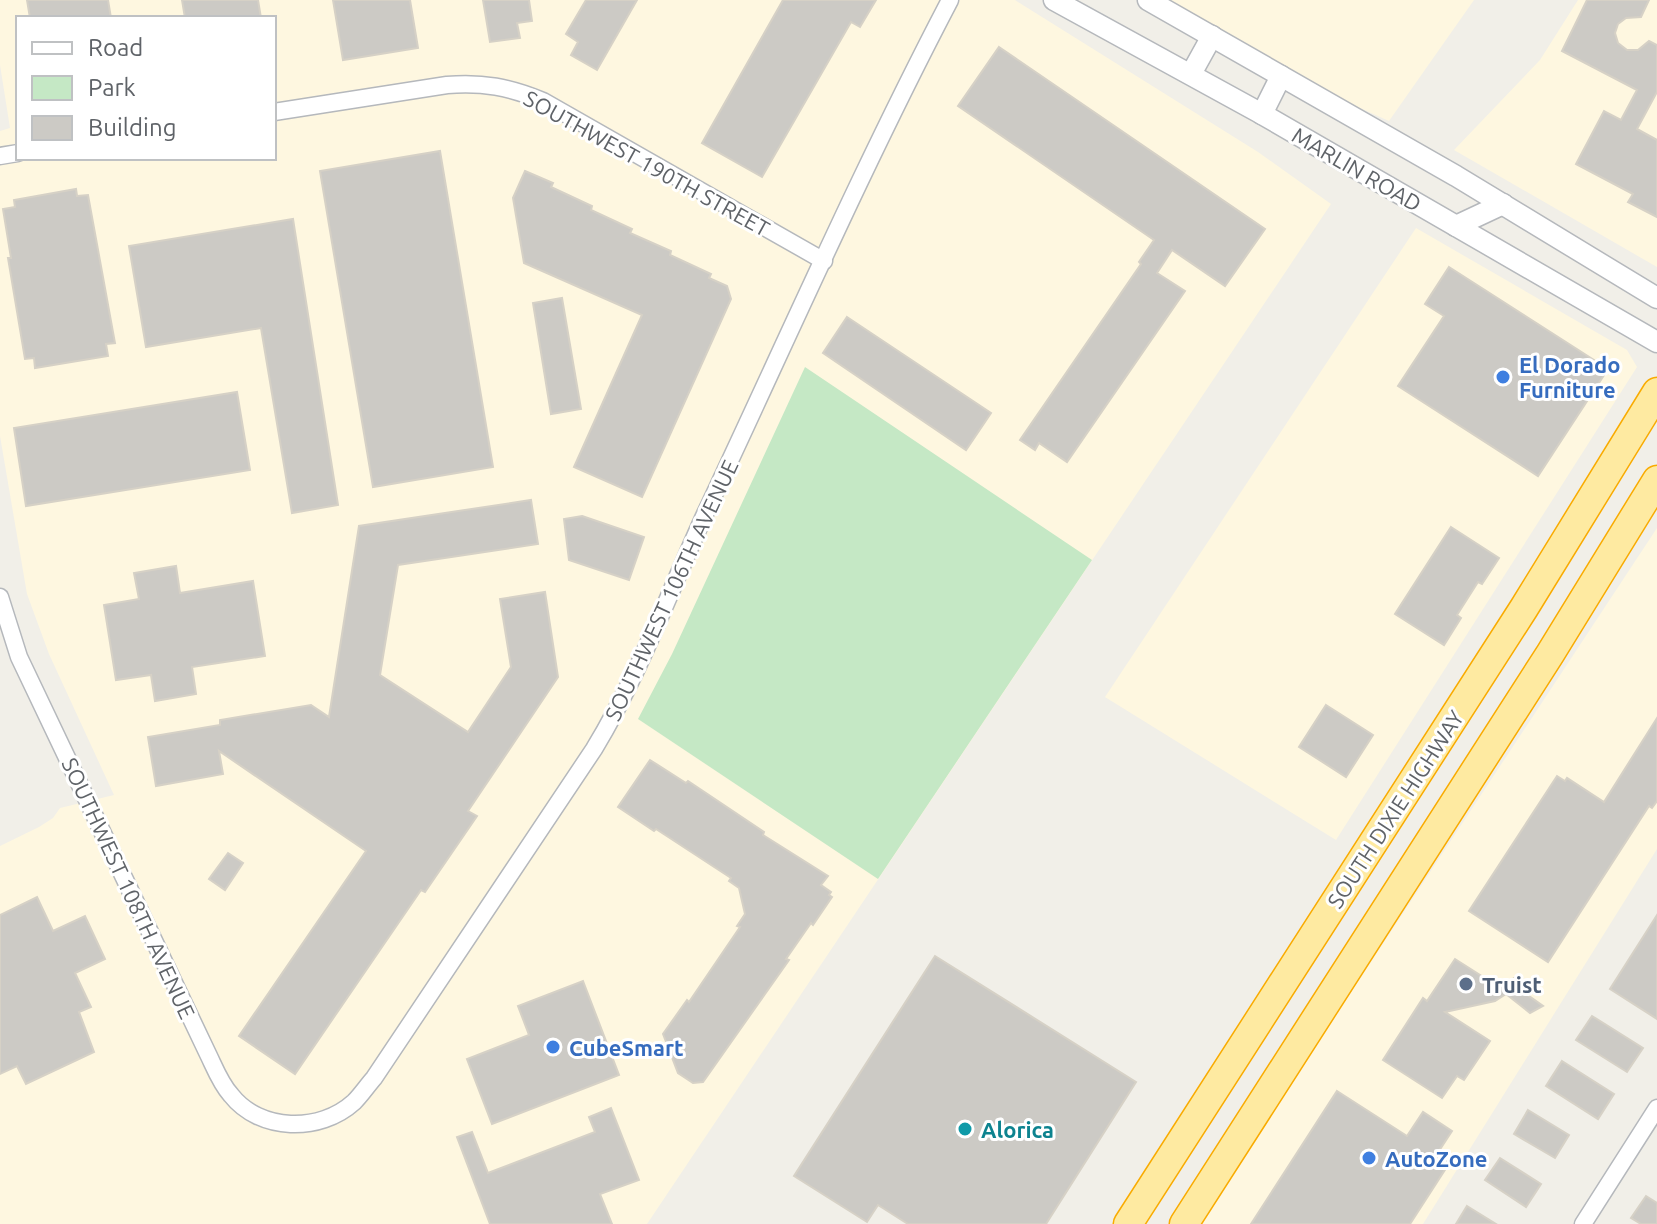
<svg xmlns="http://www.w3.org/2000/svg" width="1657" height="1224" viewBox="0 0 1657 1224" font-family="Ubuntu,sans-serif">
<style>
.commercial{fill:#fef7e0;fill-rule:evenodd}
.green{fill:#c5e8c5}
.building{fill:#cccac5;stroke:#d6d1c6;stroke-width:2}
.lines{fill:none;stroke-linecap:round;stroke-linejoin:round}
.minor-casing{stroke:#b5b8bc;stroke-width:19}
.tertiary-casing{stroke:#b5b8bc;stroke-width:23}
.trunk-casing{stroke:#f9ab00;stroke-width:31}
.minor{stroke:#fff;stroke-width:16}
.tertiary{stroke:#fff;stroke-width:20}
.trunk{stroke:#feeaa1;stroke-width:28}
.shop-dot{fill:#3f7fe0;stroke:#fff;stroke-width:3}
.service-dot{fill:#5c6f8a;stroke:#fff;stroke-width:3}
.culture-dot{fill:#0f9aa8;stroke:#fff;stroke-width:3}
.labels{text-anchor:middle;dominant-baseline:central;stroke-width:6;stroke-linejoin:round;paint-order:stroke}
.street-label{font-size:22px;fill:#5f6368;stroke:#fff}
.shop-label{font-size:22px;font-weight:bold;fill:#366cbe;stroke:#fff;text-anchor:start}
.service-label{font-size:22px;font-weight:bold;fill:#4e5e75;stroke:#fff;text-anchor:start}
.culture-label{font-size:22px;font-weight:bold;fill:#0d838f;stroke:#fff;text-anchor:start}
</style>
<rect width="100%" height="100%" fill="#f1efe8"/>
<g class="commercial">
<path d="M0 0H1015L1258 152 1331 204 647 1224H0V846L39 827 53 818 60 808 114 795 49 654 27 594 0 436V131L10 128 0 65ZM18 18H274V158H18Z"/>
<path d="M1163 0H1474L1389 121 1286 75Z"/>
<path d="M1578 0H1657V267L1454 150 1540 60Z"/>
<path d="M1416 228 1627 350 1637 367 1336 840 1105 697Z"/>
<path d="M1657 528V849L1423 1224H1198Z"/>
</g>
<path class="green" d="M805 367 1092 560 878 879 638 719 672 654Z"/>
<g class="building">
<path d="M27 0H108L111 18H30Z"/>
<path d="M182 0H258L261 18H185Z"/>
<path d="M333 0H410L418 48 343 60Z"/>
<path d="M483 0H529L532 21 517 23 520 38 490 42Z"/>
<path d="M586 0H637L597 70 571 55 578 42 566 34Z"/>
<path d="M783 0H876L860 27 851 22 762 177 702 143Z"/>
<path d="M1587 0H1649L1641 17 1626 18 1618 24 1615 33 1618 43 1627 50H1638L1649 41 1657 45V92L1637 129 1657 140V217L1628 202 1633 194 1576 164 1604 111 1621 120 1637 90 1562 51Z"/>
<path d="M999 47 1265 229 1225 286 1172 250 1157 273 1185 291 1067 462 1039 443 1035 450 1020 440 1141 264 1139 262 1154 240 958 106Z"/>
<path d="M440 151 493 467 373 487 320 171Z"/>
<path d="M525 171 553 183 551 187 592 206 591 210 632 229 630 233 671 251 670 255 711 274 709 278 727 286 731 299 642 497 574 467 642 315 524 263 513 198Z"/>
<path d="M76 189 77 196 88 195 115 343 106 344 108 356 35 368 34 358 25 359 8 258H11L3 209 15 207 14 200Z"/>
<path d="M293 219 338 505 292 513 261 328 146 347 129 246Z"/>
<path d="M1449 267 1608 369 1538 476 1398 386 1444 316 1425 304Z"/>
<path d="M562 298 581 409 551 414 533 303Z"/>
<path d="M847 317 991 413 966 450 823 353Z"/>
<path d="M237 392 250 470 26 506 14 428Z"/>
<path d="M531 500 538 544 398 565 380 675 468 732 511 667 500 599 545 592 558 677 468 811 477 816 425 892 421 890 295 1074 239 1036 366 851 219 751 223 774 156 786 148 737 220 725V720L311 705 329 717 359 526Z"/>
<path d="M582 516 644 537 629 580 569 560 564 519Z"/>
<path d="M1451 527 1499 558 1482 584 1478 582 1457 615 1461 618 1444 645 1395 614Z"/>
<path d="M176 566 180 593 253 581 265 656 192 667 196 694 155 701 151 675 116 680 104 605 139 599 134 573Z"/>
<path d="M1326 705 1373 735 1346 777 1299 747Z"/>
<path d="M1657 718V801L1652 808 1649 806 1548 962 1469 911 1557 776 1565 781 1567 778 1604 802Z"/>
<path d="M650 760 686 783 688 781 764 832 763 835 828 876 821 885 831 892 829 895 832 897 813 925 811 923 786 959 789 960 703 1082 693 1083 678 1073 663 1034 687 1000 689 1002 740 927 737 926 745 914 739 888 729 881 731 878 656 829 654 831 618 807Z"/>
<path d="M228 853 243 863 225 890 209 879Z"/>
<path d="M37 897 53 931 85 916 105 959 75 973 91 1007 79 1012 94 1052 26 1084 17 1066 0 1074V915Z"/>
<path d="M1657 915V1019L1610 989Z"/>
<path d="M935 956 1136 1082 1046 1224H908L878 1205 867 1222 794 1176Z"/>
<path d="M1455 959 1499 987 1516 977 1519 989 1543 1006 1530 1013 1506 994 1495 1001 1445 1012 1490 1041 1464 1080 1457 1076 1442 1098 1383 1060 1423 998 1427 1001Z"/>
<path d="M583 981 619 1075 492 1124 467 1059 529 1035 518 1006Z"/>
<path d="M1592 1016 1643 1048 1627 1072 1576 1040Z"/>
<path d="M1562 1061 1614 1094 1598 1119 1546 1086Z"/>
<path d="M1337 1091 1407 1136 1423 1112 1452 1131 1437 1154 1450 1162 1410 1224H1251Z"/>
<path d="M611 1108 639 1180 600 1194 612 1224H490L457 1137 472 1132 488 1173 595 1132 589 1117Z"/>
<path d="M1528 1110 1569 1135 1555 1158 1514 1134Z"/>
<path d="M1500 1158 1541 1184 1526 1207 1485 1180Z"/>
<path d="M1646 1196 1657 1203V1224H1641L1631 1218Z"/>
<path d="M1467 1206 1496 1224H1456Z"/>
</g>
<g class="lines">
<defs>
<g id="minor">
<path d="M274 112 447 85C482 82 510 87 543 101L824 261"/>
<path d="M0 156 18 153"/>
<path d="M0 597 19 657 207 1052C214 1066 220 1083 231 1095 260 1132 320 1133 354 1102 361 1095 367 1086 374 1078L594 749C639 675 669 593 705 514 786 342 862 168 950 0"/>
<path d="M1583 1224 1657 1108"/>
</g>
<g id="tertiary">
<path d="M1054 0 1262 114 1657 342"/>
<path d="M1148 0 1456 176 1657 298"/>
<path d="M1191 74 1212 36"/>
<path d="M1262 114 1281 76"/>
<path d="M1456 226 1503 204"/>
</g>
<g id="trunk">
<path d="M1128 1224 1524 608 1657 392"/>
<path d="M1184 1224 1550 654 1657 480"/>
</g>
</defs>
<use href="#minor" class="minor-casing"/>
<use href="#tertiary" class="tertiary-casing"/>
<use href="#trunk" class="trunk-casing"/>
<use href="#minor" class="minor"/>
<use href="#tertiary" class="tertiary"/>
<use href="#trunk" class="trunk"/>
</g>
<g class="shop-dot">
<circle cx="1503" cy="377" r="8"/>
<circle cx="553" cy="1047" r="8"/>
<circle cx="1369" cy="1158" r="8"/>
</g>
<circle class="service-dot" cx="1466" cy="984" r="8"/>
<circle class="culture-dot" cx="965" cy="1129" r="8"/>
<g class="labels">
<g class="street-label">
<text transform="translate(647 163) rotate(29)">SOUTHWEST 190TH STREET</text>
<text transform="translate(1357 169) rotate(30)">MARLIN ROAD</text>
<text transform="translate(671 590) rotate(-65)">SOUTHWEST 106TH AVENUE</text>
<text transform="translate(1395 809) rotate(-57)">SOUTH DIXIE HIGHWAY</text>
<text transform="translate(129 888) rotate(65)">SOUTHWEST 108TH AVENUE</text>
</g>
<g class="shop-label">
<text x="1519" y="364">El Dorado<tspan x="1519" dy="25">Furniture</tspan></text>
<text x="569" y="1047">CubeSmart</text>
<text x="1385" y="1158">AutoZone</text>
</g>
<g class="service-label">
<text x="1482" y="984">Truist</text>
</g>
<g class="culture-label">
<text x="981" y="1129">Alorica</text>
</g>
</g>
<rect x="16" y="16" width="260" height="144" fill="#ffffff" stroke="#bfc1c3" stroke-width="2"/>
<rect x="32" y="42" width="40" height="12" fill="#ffffff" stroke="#bfc1c3" stroke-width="2"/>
<text x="88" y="56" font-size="24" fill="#5f6368">Road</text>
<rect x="32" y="76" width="40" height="24" fill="#c5e8c5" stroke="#bfc1c3" stroke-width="2"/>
<text x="88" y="96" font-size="24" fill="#5f6368">Park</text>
<rect x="32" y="116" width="40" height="24" fill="#cccac5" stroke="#bfc1c3" stroke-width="2"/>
<text x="88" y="136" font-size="24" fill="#5f6368">Building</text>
</svg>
